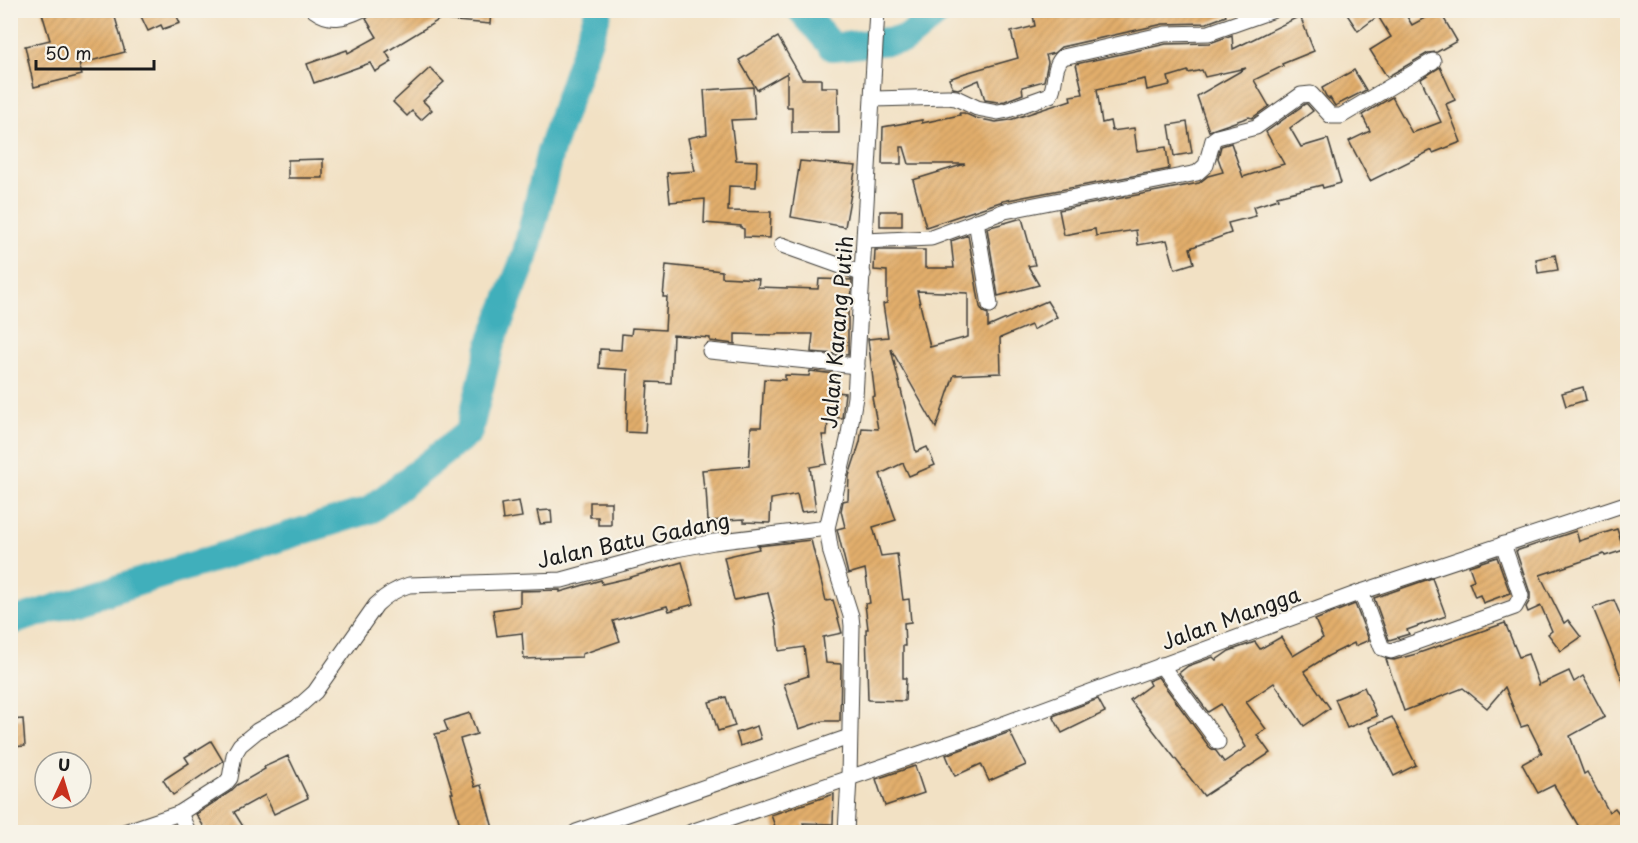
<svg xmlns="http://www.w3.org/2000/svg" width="1638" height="843" viewBox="0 0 1638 843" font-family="'Playpen Sans',sans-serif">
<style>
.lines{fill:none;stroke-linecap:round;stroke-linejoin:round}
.river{stroke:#3fafbb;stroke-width:28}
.building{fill:url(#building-hatch);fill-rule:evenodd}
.street-casing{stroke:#3c3a35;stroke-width:17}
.street{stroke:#fff;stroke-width:15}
.labels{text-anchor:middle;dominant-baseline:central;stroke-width:4.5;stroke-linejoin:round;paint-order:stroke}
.street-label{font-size:21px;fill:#1c1c1c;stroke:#f7f3e8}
</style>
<defs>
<pattern id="building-hatch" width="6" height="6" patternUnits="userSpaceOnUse" patternTransform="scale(1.5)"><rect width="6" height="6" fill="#e2ae6c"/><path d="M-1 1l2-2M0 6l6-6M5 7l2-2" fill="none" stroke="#c1955d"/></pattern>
</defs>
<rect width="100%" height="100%" fill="#f7f3e8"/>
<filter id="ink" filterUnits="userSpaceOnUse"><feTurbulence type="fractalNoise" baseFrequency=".0167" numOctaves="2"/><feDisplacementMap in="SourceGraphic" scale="12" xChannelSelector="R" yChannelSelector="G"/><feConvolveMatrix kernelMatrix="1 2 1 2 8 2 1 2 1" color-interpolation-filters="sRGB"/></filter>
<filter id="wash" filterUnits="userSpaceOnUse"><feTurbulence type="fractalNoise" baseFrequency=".008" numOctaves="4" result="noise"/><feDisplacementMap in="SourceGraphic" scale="24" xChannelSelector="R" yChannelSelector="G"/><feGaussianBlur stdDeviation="1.35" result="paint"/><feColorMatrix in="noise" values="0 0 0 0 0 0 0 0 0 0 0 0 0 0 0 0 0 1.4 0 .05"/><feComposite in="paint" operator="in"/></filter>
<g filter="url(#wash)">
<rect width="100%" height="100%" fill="#f2e1c4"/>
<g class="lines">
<g class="river">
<path d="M801 10 833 47 906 39 941 10"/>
<path d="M10 622 370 510 469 432 491 343 525 257 550 152 599 10"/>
</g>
</g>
<g id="blocks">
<g class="building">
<path d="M41 10H113L125 52 79 64 82 75 34 87 25 46 50 40Z"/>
<path d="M138 10H174L180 23 163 29 161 25 148 31Z"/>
<path d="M378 10H491L490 24 445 20V16L386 52 392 62 375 72 370 63 314 83 307 64 347 50 348 53 377 37 366 19Z"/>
<path d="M1050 10H1224L1226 16 1207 23 1163 24 1061 47 1054 53 1046 55 1048 62 1044 81 1022 87 1023 94 1005 101 998 102 985 100 979 80 958 89 953 88 949 79 965 73 1018 58 1011 32 1035 26 1033 15Z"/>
<path d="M1344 10H1403L1412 25 1439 10 1457 41 1437 52 1428 53 1387 77 1370 50 1391 37 1378 16 1358 31Z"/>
<path d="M1300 16 1314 51 1282 64 1283 66 1254 80 1269 106 1252 118 1249 117 1209 131 1197 96 1246 68 1205 77 1202 70 1188 73V71L1168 77 1170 85 1147 90 1145 79 1097 89 1102 123 1110 121 1112 131 1134 128 1137 151 1166 147 1169 169 1003 201 926 227 913 180 965 164H909L904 147H901V164H882L883 127 922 120V123L960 115 959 113H964L975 118 996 122 1010 120 1071 100 1070 96 1083 94 1076 64 1166 44 1210 43 1232 35 1233 49Z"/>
<path d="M778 37 802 79H821V87H838L839 133H792V107H787V73L757 90 739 60Z"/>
<path d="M1440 67 1455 100 1446 104 1461 142 1433 153 1432 150 1370 181 1349 141 1370 131 1362 115 1392 97 1412 133 1441 122 1421 79Z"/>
<path d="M430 68 444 82 423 101 432 110 421 120 412 111 407 116 393 102Z"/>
<path d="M1354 70 1366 90 1335 106 1330 98 1329 99 1326 96 1322 88Z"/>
<path d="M753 87 755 119 731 120 736 160 757 161 756 187 729 186 728 211 771 212 770 238 744 237V229L741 228V226L704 223 705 199 670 202 667 173 695 171 688 138 707 134 704 90Z"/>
<path d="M1305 104H1307L1313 111 1290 128 1301 147 1328 139 1341 183 1323 188 1322 185 1277 196 1278 199 1253 207 1256 216 1228 223 1231 233 1190 248 1194 263 1175 269 1167 240 1138 245 1136 230 1096 236 1095 229 1064 235 1059 210 1199 183 1208 176 1223 172 1218 158 1221 146 1231 143 1243 177 1284 164 1266 132Z"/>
<path d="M1187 122 1192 153 1174 156 1169 125Z"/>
<path d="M323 159V178H288V160Z"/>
<path d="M800 161 856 166 845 227 791 217Z"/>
<rect x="880" y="211" width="22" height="15"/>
<path d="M1022 218 1035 265 1028 266 1039 285 998 296 987 228Z"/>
<path d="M968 235 980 307 983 312 988 314V327L1047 301 1057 317 1033 330 1031 325 1000 338 1001 373 954 375 936 428 891 349 916 452 927 447 935 465 909 476 903 463 880 474 896 520 873 527 881 556 897 554 903 600 909 599 911 622 904 623 905 646H903V678H906L905 701 868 700 866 629H868L865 604 870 603 865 569 848 574 837 529 845 527 841 511 843 501 848 500 849 476 860 442 862 428 878 429 872 397 875 396 868 339 888 337 883 304 887 303V271L874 270 875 250H925V268H954L951 241ZM917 291 968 293V337L930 347Z"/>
<path d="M1555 255 1558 270 1538 273 1536 259Z"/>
<path d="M666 265 722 271V277L759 279 758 287 818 289 819 279 852 280 851 301H848V355L811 352 813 334H776V335L735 334V344L710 341V338L673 335 671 383 648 382 645 433 626 432 628 370 599 368 600 349 621 350 622 334 631 335 632 328 665 330 667 297H663Z"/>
<path d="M810 371 835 374 834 392 845 393 842 418 828 417 827 435H822L827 464 810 467 816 510 801 512 797 494 771 499 770 523 744 522V519L708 521 706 489H704L702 470 749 466 751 427H761L764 379 785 380V375L809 376Z"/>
<path d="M1583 387 1586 400 1566 406 1562 393Z"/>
<path d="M519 501 522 517 503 520 501 504Z"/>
<path d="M590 502H611V525H598V517H590Z"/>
<path d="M551 510 552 523 540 524 537 511Z"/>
<path d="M1617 529 1624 550 1605 556 1604 554 1540 575 1564 623 1568 620 1581 637 1561 651 1548 634 1552 631 1541 606 1528 612 1526 607 1530 600V593L1516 551 1576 531 1579 541Z"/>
<path d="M811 540 826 601 833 600 842 633 823 637 826 663 841 664 840 721H823L799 729 784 684 808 676 804 647 779 651 776 624 768 593 734 600 724 557 759 549 758 546Z"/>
<path d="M1497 557 1510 593 1483 603 1480 595 1475 597 1469 582 1474 580 1469 566Z"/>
<path d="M682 562 694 604 669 611 667 606 613 621 620 641 582 654V657L524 659 522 633 497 636 493 610 520 606V591L560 590V592L601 580 602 584 628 578Z"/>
<path d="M1432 578 1446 616 1407 630 1409 634 1389 640 1374 598Z"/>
<path d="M1614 600 1628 633 1627 691 1593 608Z"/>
<path d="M1355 604 1369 640 1355 646 1354 643 1328 656 1304 671 1330 708 1304 726 1274 683 1246 702 1266 729 1257 735 1270 753 1204 796 1130 700 1150 685 1148 681 1158 677 1210 748 1216 751 1224 762 1246 747 1221 704 1208 712 1179 673 1188 666 1213 657 1216 660 1229 651 1255 642 1260 649 1281 637 1293 656 1323 638 1315 620Z"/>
<path d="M1505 623 1519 657 1528 654 1539 685 1569 671 1574 682 1583 676 1605 717 1570 736 1584 774 1587 772 1609 812 1615 808 1628 825V832H1582L1554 785 1538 793 1522 764 1542 753 1528 725 1521 727 1505 687 1487 708 1463 688 1404 711 1386 659 1394 660 1416 654Z"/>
<path d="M1364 687 1377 716 1347 728 1335 699Z"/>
<path d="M726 697 735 726 718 731 709 702Z"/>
<path d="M1098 699 1105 712 1062 733 1053 716Z"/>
<path d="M470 713 477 734 460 739 475 787 481 785 494 832H462L451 793H453L435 734 448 731 444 721Z"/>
<path d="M1392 717 1416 765 1394 776 1369 727Z"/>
<path d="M23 719 25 746 10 747V720Z"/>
<path d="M757 726 761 739 740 746 736 733Z"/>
<path d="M1010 732 1026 765 989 781 981 764 955 776 946 755Z"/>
<path d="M211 741 223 761 173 795 163 780 189 763 185 757Z"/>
<path d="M288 756 308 798 274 814 265 795 234 812 244 828 236 832H207L196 814 230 792 237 785 265 769 264 767Z"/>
<path d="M915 766 924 793 885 806 876 779Z"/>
<path d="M834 794 833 824 803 823 806 832H777L771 815Z"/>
</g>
</g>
</g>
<g filter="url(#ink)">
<use href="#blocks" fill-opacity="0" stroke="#3c3a35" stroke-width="1.5"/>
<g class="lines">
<defs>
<g id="street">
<path d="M314 10C330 22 344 18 361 10"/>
<path d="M874 99 948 97 956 98 977 108 998 112 1008 110 1050 95C1057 83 1052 67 1063 57L1165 34 1209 33 1274 10"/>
<path d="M976 221 990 305"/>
<path d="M865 241 931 238 1005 211 1197 173 1206 165 1213 140 1217 137 1256 127 1301 95 1311 94 1331 116H1341L1433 61"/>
<path d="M782 245 863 274"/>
<path d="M710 351 857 366"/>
<path d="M1361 592 1382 648 1391 651 1515 607 1521 596 1503 544"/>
<path d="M1161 665 1218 742"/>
<path d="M180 813 188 832"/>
<path d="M124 832 180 813 225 784 230 778 234 755 240 745 257 731 296 709 315 692 376 605C386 595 396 589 409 585L562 580 676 549 714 542 827 528"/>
<path d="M576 832 849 737"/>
<path d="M691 832 963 739 1361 592 1628 503"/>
<path d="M846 832 849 778 852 626 851 616 831 553 827 528 848 440 855 397 877 10"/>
</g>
</defs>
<use href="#street" class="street-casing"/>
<use href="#street" class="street"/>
</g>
</g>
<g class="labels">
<g class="street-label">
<text transform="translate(836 332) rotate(-85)">Jalan Karang Putih</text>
<text transform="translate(633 539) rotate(-12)">Jalan Batu Gadang</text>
<text transform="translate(1230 617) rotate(-20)">Jalan Mangga</text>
</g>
</g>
<rect width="1638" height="843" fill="none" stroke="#f7f3e8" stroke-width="36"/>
<g transform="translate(63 780) rotate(4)"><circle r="28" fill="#f7f3e8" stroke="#9f9d96" stroke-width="1.5"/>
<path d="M0-4.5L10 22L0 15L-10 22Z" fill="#c8321e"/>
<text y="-9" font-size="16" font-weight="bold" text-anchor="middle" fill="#1c1c1c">U</text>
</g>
<path d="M36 60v9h118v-9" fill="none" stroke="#1c1c1c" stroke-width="3"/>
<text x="45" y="60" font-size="18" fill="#1c1c1c" stroke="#f7f3e8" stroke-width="4.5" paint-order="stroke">50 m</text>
</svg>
